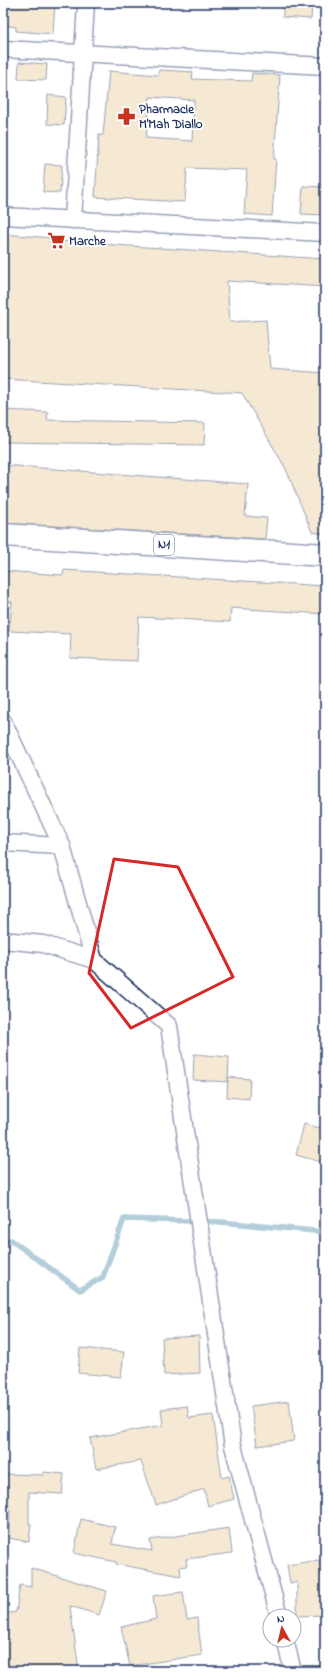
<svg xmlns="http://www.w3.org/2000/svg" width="328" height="1674" viewBox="0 0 328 1674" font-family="'Indie Flower',sans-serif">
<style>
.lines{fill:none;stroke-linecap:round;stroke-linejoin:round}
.stream{stroke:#5a91ad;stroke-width:5.5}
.building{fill:#eace9e;stroke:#1b2f5e;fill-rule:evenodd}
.street-casing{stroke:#1b2f5e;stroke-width:19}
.highway-casing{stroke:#1b2f5e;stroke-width:25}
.street{stroke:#fff;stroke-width:16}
.highway{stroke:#fff;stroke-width:22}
.marked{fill:none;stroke:#d62828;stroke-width:3;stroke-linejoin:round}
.labels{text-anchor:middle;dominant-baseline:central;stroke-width:3.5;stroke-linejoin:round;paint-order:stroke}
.shield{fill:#fff;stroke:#5f6d8e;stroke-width:1}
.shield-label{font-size:12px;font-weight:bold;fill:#1b2f5e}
.poi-label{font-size:13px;font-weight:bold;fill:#1b2f5e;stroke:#fff;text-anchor:start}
</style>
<rect width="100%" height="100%" fill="#fff"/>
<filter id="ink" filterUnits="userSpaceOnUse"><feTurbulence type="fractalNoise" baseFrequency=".025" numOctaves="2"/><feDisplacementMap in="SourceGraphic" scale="8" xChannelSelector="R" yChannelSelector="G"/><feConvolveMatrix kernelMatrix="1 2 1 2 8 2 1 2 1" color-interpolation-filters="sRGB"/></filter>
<g filter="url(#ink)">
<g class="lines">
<path class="stream" d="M3 1242 11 1240 80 1290 103 1277 124 1219 221 1222 325 1232"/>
</g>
<g class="building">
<path d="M3 3H55L53 34 16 31V27L3 25Z"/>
<path d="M283 3H312L311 19 283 17Z"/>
<path d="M19 62 47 64 46 80 18 79Z"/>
<path d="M159 70 193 72 192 79 251 81 252 73 280 75 274 159H276L272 216 244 214 247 170 187 168 185 202 95 197 99 135H103L109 71 158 75ZM150 97 194 100 192 141 146 138Z"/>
<path d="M48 95 66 97 64 125 47 124Z"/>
<path d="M45 164 62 165 60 193 43 192Z"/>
<path d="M303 186 325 187V215L301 214Z"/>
<path d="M3 234 53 238 52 241 85 242V243L325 259V287L227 281 230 322 266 320 270 369 325 373V534L312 532 286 469 242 393 3 379Z"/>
<path d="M3 410 48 412 47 420 205 423 204 445 3 442Z"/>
<path d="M3 465 248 484 245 516 267 518 265 539 3 523Z"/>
<path d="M64 570 325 586V614L231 608 230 622 139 617 137 661 70 658 71 634 9 631 12 602H3V571L63 575Z"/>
<path d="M194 1054 229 1057 228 1082 193 1080Z"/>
<path d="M228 1077 250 1079 249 1099 227 1097Z"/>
<path d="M304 1124 325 1129V1163L296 1155Z"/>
<path d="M199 1336 200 1373 164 1375 162 1338Z"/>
<path d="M80 1348 124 1352 121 1377 78 1373Z"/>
<path d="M289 1401 294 1441 257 1446 251 1406Z"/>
<path d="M187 1406 189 1418 213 1415 222 1478 229 1476 234 1499 208 1506 204 1489 156 1505 141 1461 96 1469 90 1438 163 1425 161 1409Z"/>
<path d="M43 1472 64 1474 62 1494 29 1492V1524H31L29 1542 9 1538 10 1510H3L4 1474 43 1475Z"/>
<path d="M81 1519 115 1527 112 1544 152 1551 150 1540 229 1528 232 1553 186 1559 187 1566 180 1567 181 1576 116 1564V1562L74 1553Z"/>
<path d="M319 1560 325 1597V1615L297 1616V1582L290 1583 287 1565Z"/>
<path d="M31 1568 107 1591 99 1615 70 1606 79 1671H3V1614L16 1612 20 1585 31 1587Z"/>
<path d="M183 1592 187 1620 197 1618 202 1655 130 1666 121 1627 156 1619 153 1596Z"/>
</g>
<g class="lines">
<defs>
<g id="street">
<path d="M3 49 325 66"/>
<path d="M3 216 325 233"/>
<path d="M73 220 86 3"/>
<path d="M3 721 62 846 94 960"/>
<path d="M3 843 62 846"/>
<path d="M3 940 43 944 94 960 169 1026 233 1446 279 1616"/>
<path d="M285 1640 293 1671"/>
</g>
<path id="highway" d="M3 535 325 555"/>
</defs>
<use href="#street" class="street-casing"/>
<use href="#highway" class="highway-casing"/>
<use href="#street" class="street"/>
<use href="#highway" class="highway"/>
</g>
</g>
<path d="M0 0H328V1674H0ZM114 859 178 867 233 977 131 1028 89 973Z" fill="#fff" fill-opacity=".55" fill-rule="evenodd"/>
<path class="marked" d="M114 859 178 867 233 977 131 1028 89 973Z"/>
<defs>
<symbol id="pharmacy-bare" viewBox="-9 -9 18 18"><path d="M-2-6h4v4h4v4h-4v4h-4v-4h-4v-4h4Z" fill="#c8321e" stroke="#fff" stroke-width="2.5" paint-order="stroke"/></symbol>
<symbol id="supermarket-bare" viewBox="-9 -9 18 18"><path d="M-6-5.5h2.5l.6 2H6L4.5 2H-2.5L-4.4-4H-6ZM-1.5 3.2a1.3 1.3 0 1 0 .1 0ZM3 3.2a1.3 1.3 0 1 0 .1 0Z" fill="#c8321e" stroke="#fff" stroke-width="2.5" paint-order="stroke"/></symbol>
</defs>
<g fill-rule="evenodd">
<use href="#pharmacy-bare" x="114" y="104" width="25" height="25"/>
<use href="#supermarket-bare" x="44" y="228" width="25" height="25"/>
</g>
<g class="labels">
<rect class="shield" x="154" y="535" width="20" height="20" rx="3"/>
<g class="shield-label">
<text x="164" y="545">N1</text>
</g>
<g class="poi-label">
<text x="139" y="109">Pharmacie<tspan x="139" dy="15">M'Mah Diallo</tspan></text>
<text x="69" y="241">Marche</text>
</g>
</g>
<rect width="328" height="1674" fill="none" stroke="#fff" stroke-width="16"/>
<rect x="8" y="8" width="312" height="1658" fill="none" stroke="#1b2f5e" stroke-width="1.5" filter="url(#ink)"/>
<g transform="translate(282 1628) rotate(352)"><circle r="19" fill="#ffffff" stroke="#a4acbf"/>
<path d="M0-3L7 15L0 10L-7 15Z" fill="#c8321e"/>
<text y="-6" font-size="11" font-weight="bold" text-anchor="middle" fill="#1b2f5e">N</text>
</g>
</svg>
